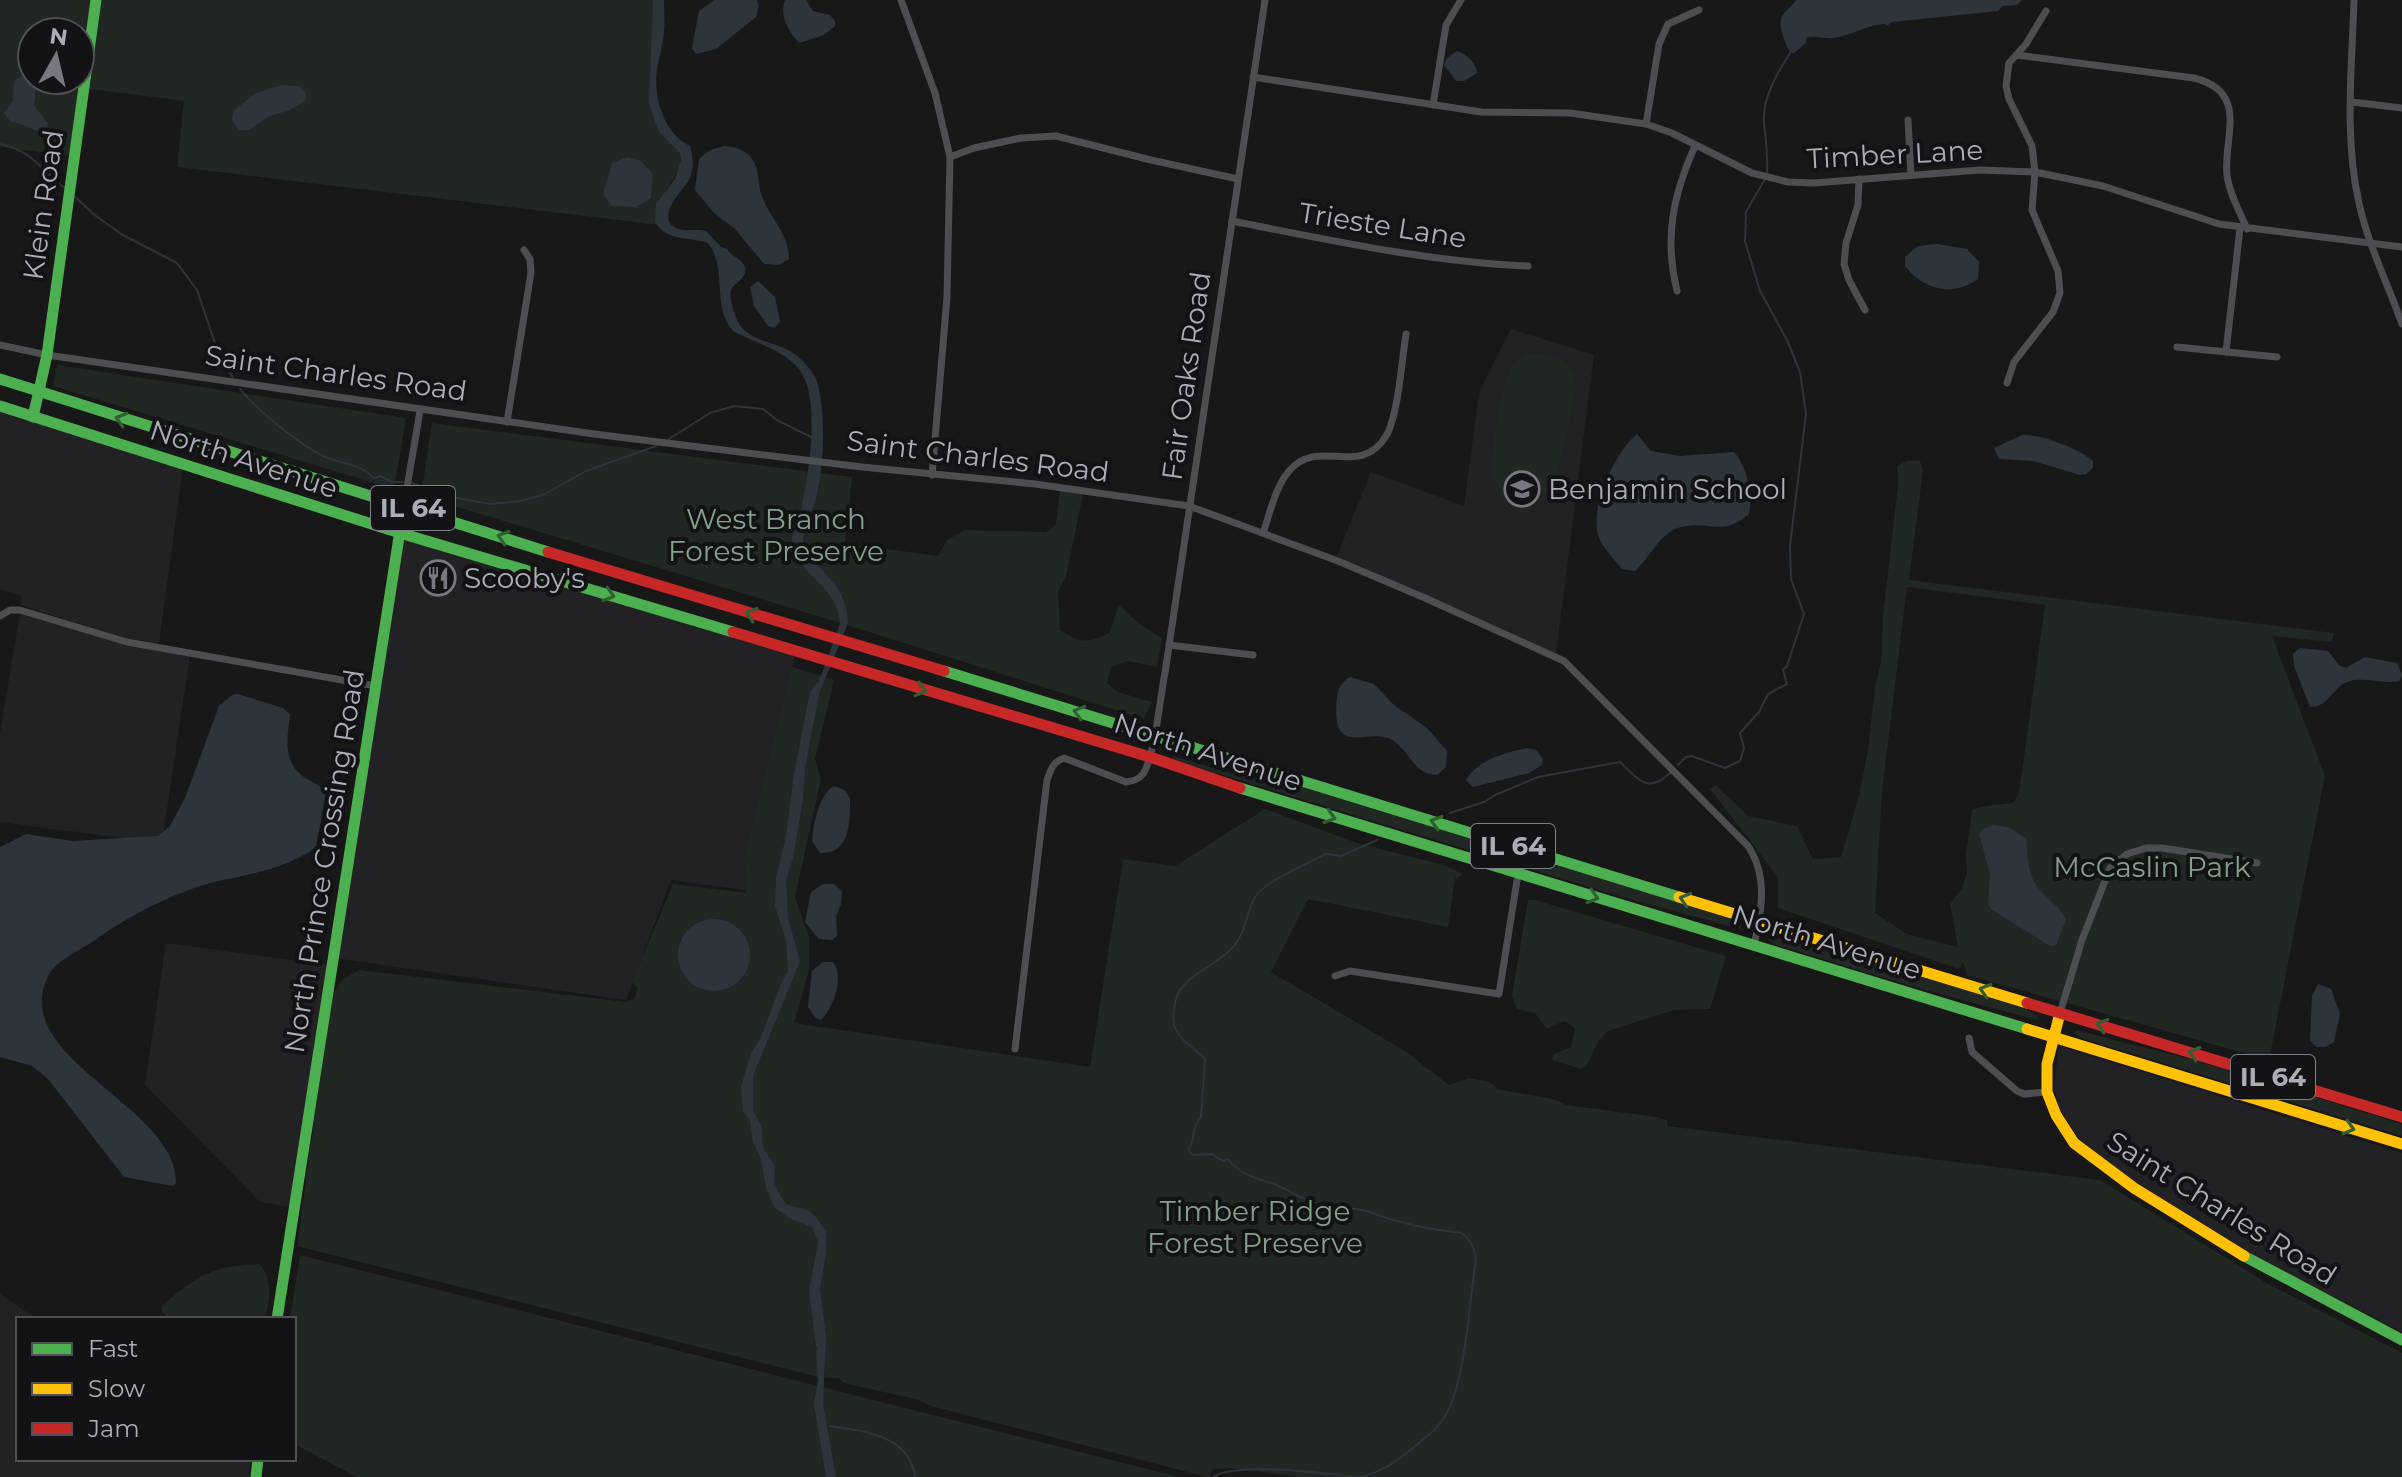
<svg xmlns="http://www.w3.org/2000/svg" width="2402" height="1477" viewBox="0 0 2402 1477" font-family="Montserrat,sans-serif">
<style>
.built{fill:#222224}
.green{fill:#212722;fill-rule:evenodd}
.water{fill:#2e343b}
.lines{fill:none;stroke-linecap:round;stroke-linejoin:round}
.stream{stroke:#2e343b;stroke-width:2}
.street{stroke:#4d4e51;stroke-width:7}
.fast{stroke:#4caf50;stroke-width:11}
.slow{stroke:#ffc107;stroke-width:11}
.jam{stroke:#c62828;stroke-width:11}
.oneway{stroke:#306032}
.labels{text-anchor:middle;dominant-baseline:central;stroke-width:8;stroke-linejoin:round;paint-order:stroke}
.shield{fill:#131214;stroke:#7d7e87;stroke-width:2}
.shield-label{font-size:26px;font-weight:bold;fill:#abadb8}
.street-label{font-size:28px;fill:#abadb8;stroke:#131214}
.poi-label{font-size:28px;fill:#abadb8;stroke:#131214;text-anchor:start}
.park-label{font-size:28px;fill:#83a188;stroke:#131214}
</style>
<rect width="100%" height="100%" fill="#181818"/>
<g class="built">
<path d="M1511 329 1594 355 1556 654 1337 556 1371 472 1464 506 1479 393Z"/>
<path d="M0 408 183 467 159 643 121 637 21 605 22 596 0 589Z"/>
<path d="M401 536 795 656 747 845 745 890 671 880 626 1000 335 958Z"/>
<path d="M20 612 115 642 190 655 162 843 0 822V733Z"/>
<path d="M166 943 328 965 292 1207 260 1202 145 1085Z"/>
<path d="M2059 1046 2402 1153V1332L2244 1251 2110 1166 2078 1137 2059 1108 2054 1087Z"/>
<path d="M0 1294 37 1319H18V1459H243L250 1464 249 1477H0Z"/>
</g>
<g class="green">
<path d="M0 0H654L649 103 658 131 680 153 681 165 657 207 659 225 177 167 184 101 80 88 71 156 0 147ZM32 32H80V80H32Z"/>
<path d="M1533 353C1556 353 1575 362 1576 387L1558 474 1544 494 1522 500C1509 496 1499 491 1493 478 1487 463 1503 380 1512 366 1517 359 1526 356 1533 353Z"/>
<path d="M57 365 406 418 394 489 53 386Z"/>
<path d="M432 423 852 477 845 543 938 556 947 540 965 530 1046 532 1056 524 1060 491 1083 494 1066 577 1058 591 1060 630C1080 643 1087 644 1109 633L1119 605 1141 625 1162 638 1157 667 1128 661 1111 667 1107 683 1118 692 1152 702 1144 719 847 625 421 496Z"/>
<path d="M1907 461H1920L1923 470 1909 580 2334 633 2332 642 2272 636 2325 776 2269 1060 1967 975 1963 962 1959 969 1778 908V877L1710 789 1716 785 1748 816 1797 826 1813 859 1841 857 1859 796 1868 750 1875 687 1881 662 1883 616 1898 485 1897 466ZM1907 587 2045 605 2019 793 2014 802C2000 806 1986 804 1972 810L1966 854 1967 874 1962 888 1950 904 1958 947 1907 934 1875 913 1882 792Z"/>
<path d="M792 667 834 680 815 759 821 779 795 897 809 937V970L794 1023 1090 1067 1123 859 1175 866 1265 809 1360 844 1444 865 1463 874 1455 879 1448 927 1308 899 1271 972 1405 1051 1449 1085 1469 1078 1490 1082 1497 1089 1553 1099 1567 1105 1656 1117 1667 1120V1126L2100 1180 2265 1282 2402 1353V1477H1299L1233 1468 1213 1469 1210 1477H1207L931 1406 919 1400 844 1383 838 1378H825V1357L817 1360 818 1377 297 1246 331 997 342 980 359 970 626 1002 634 999 638 989 632 982 673 884 746 893 744 860 747 845Z"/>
<path d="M1173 756 1235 774 1295 785 1726 917 1741 925 1740 929 1612 894 1177 761 1172 759Z"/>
<path d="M1528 900H1535L1726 956 1710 1009 1674 1010 1608 1031 1599 1040 1586 1067 1581 1069 1552 1060 1554 1054 1571 1047 1575 1028 1564 1021 1547 1029 1535 1013 1517 1009 1512 996Z"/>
<path d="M1769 936 1902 971 2025 1008 2038 1016 2037 1020 1911 986 1776 945 1768 940Z"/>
<path d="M2076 1030 2197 1061 2402 1124V1136L2081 1038 2074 1033Z"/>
<path d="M300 1255 1179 1477H357L294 1444V1319H290Z"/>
<path d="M260 1264C273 1283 270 1297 265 1319H181L168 1318 162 1311V1306C197 1275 212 1266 260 1264Z"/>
</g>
<g class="water">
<path d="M653 0H664C664 11 665 21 664 32 663 45 659 57 657 70 653 97 664 134 690 146 693 155 694 169 690 178 684 190 656 214 674 227 682 233 697 228 706 231L721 247 727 249C731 256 740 258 744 265 750 278 734 282 731 290 728 296 735 315 737 320 747 343 780 341 797 356 804 362 812 370 816 379 827 408 824 472 815 501 811 516 803 527 803 542 818 576 846 580 848 623L819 694 805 768 803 800 793 857 786 881 788 918 800 961 753 1076V1110L761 1125 763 1147 775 1166 774 1182 778 1192 786 1204 809 1211 816 1217 826 1232V1253L820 1289 826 1337 823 1404 836 1477H826L814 1404 818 1380 816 1352 818 1348 816 1346 809 1291 818 1242 812 1227 789 1218 774 1207 766 1187 761 1159 753 1142 750 1120 743 1112 741 1086 751 1053 761 1037 782 981 788 971 786 940 775 906 776 878 786 836 794 774 810 692 819 681 840 624C838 585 801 578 793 547 789 531 800 519 802 505 809 471 822 393 797 367 781 349 753 342 733 331 711 305 728 269 708 243 688 236 667 242 655 222L656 204 675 179 681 160 680 153 658 131 649 103Z"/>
<path d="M714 0H757L759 6 756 17 716 49 696 54 692 48 699 11Z"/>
<path d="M785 0H806L813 11 830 15 835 21V26L824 35 799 43C788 30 779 16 785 0Z"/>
<path d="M1796 0H2022L2017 5 2003 6 1998 11 1892 22 1887 26 1885 24C1866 25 1851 36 1833 38 1823 39 1816 35 1806 38V43L1794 53H1790C1786 43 1776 26 1783 15 1786 10 1793 5 1796 0Z"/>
<path d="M1457 51C1466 54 1477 63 1477 73L1464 81H1456L1444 65 1447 58Z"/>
<path d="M23 75C36 80 37 92 34 105L48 124 44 132C32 131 24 123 11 122L4 113 13 100 14 81Z"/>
<path d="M282 85 299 86 306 93V100L288 111 269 116 249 130H239L232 120 233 111 256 93Z"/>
<path d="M724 146C736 147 745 149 752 159 760 169 757 184 762 196 770 219 789 233 789 259L779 265 764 264 735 229 713 212 695 190 699 159 710 150Z"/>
<path d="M627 157 641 161 653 174 651 198 636 207 612 206 603 194 604 191 612 163Z"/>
<path d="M1937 244 1967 249 1979 262 1978 279C1953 297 1923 290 1905 266V257L1918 246Z"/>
<path d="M758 281 775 297 780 321 775 328 768 326 754 306 750 287Z"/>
<path d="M1637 434 1651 451 1680 456 1734 452C1747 466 1753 495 1749 514 1721 538 1710 520 1681 527 1659 533 1651 557 1635 571L1622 569C1614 559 1604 549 1599 538 1588 509 1615 452 1637 434Z"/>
<path d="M2022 435C2041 434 2079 449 2093 461V468L2086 474 2080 475 2033 461 1999 459 1994 448Z"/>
<path d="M2300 648 2328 651 2340 666 2346 668 2365 657 2397 663 2402 675 2399 681C2383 685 2362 676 2347 682 2332 688 2329 707 2310 707L2294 666 2293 654Z"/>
<path d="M1350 677 1374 684 1394 705 1427 728 1447 751 1446 767 1437 775C1414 774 1411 754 1395 742 1370 723 1330 764 1337 697 1338 687 1342 682 1350 677Z"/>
<path d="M238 694 283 708 290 714C288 736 282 757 300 774 308 781 318 783 326 792L316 847C289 868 247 875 214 882 177 891 126 917 95 940 81 950 62 957 51 971 0 1057 178 1104 176 1183L173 1186 124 1177 48 1079 32 1066 0 1057V847L26 834 73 841 158 836 170 826 185 798 219 706 232 695Z"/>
<path d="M1527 748 1536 750 1543 759 1542 765 1529 773 1473 787 1466 780C1478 759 1505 753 1527 748Z"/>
<path d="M834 786 844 790 850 798C850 821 851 854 820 853L812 841C814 823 818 796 834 786Z"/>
<path d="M1993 825 2008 827 2026 839C2028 856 2027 876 2040 890 2049 901 2060 906 2066 920L2056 945 2050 946 1991 909 1988 903 1990 874 1979 834 1983 829Z"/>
<path d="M823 884H834L842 891 841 904 836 916 837 936 832 940 819 939 805 922 811 892Z"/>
<circle cx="714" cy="955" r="36"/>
<path d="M823 962H833C845 977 833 1008 821 1020L816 1018 808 1007 812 971Z"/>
<path d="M2318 984 2331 989 2340 1014 2334 1042 2326 1047H2317L2310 1041 2312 996Z"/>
</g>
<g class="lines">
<g class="stream">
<path d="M0 144C34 151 40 170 66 189"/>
<path d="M1767 174C1768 156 1766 141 1764 123 1762 99 1777 73 1790 53"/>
<path d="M74 196 96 216 121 234 177 263 197 290 217 349 233 378"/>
<path d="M240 389C256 409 304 449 328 458 349 466 356 462 374 478L380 476 392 482H403"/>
<path d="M669 439 710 413 734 406 763 409 777 420 813 438"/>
<path d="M412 483 441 495 490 504 521 501 545 494 586 471 656 446"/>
<path d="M1678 765 1686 757 1692 756 1725 768 1740 761 1744 748 1740 733 1759 712 1768 694 1787 684 1783 670 1787 666 1804 614 1791 579 1790 546 1806 414 1800 372 1787 340 1760 291 1745 241 1746 212 1765 179"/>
<path d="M1450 813 1484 802 1495 795 1538 777 1620 762C1639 780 1648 794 1670 773"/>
<path d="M830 1426C863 1431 910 1435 915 1477"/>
<path d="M1213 1477C1236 1461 1328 1474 1359 1477 1380 1473 1396 1462 1413 1448 1423 1439 1437 1430 1444 1418 1466 1383 1469 1302 1476 1259 1475 1248 1471 1241 1462 1233 1430 1230 1401 1224 1372 1213 1354 1207 1334 1206 1316 1203 1302 1200 1290 1190 1276 1185 1259 1179 1240 1175 1228 1159L1223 1161 1212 1154 1193 1155 1188 1150C1196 1141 1191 1126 1201 1117L1205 1059C1195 1048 1182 1043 1175 1028 1173 1023 1173 1016 1174 1010 1176 974 1214 970 1234 946 1245 933 1246 916 1253 901 1260 883 1302 867 1319 857L1326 854 1341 856 1377 840"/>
</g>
<g class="street">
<path d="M901 0 935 93 950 157 947 297 932 475"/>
<path d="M2354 0C2352 66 2344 138 2359 203 2368 245 2388 284 2402 324"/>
<path d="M2017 55 2194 78C2250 92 2223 137 2227 175 2229 193 2240 212 2247 229"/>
<path d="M1253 77 1481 112 1570 113 1646 124 1672 133 1752 173 1788 182 1814 183 1980 170 2035 172 2103 186 2219 224 2402 247"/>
<path d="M2352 102 2402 108"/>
<path d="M1433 105 1446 25 1461 0"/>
<path d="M1908 120 1911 175"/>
<path d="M1646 124 1659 44 1668 24 1699 10"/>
<path d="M950 157 974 148 1021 138 1056 136 1151 160 1238 179"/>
<path d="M1859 179 1858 205 1846 243 1844 264 1849 280 1865 310"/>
<path d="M1232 221C1330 240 1428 262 1528 266"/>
<path d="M1677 291C1664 238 1673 195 1695 146"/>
<path d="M0 345 47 355 594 434 862 467 1035 484 1189 506 1338 561 1425 598 1564 661 1748 846C1768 876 1762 911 1754 945"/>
<path d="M2177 347 2277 357"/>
<path d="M2226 352 2240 228"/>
<path d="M2007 383 2014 362 2053 312 2060 293 2058 271 2032 210 2035 172 2032 146 2009 99 2006 86 2009 63 2026 44 2046 11"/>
<path d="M507 422 531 273 530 259 524 250"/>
<path d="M404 505 420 411"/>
<path d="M1263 533C1270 514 1275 487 1289 471 1318 436 1360 479 1386 436 1398 417 1402 358 1406 334"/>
<path d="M0 616 10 610H20L127 642 376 686"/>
<path d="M1169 645 1253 655"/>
<path d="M1335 976 1350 971 1499 994 1518 874"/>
<path d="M2060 1013 2082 940 2110 868 2127 854 2146 848H2162L2257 863"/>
<path d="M1969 1038 1972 1052 2017 1091 2024 1094 2047 1092"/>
<path d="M1015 1049 1047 780C1051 769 1053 762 1064 758L1126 782C1133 781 1138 780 1143 774 1155 756 1160 697 1165 673L1265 0"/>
</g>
<g class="fast">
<path d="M0 379 548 552"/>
<path d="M0 406 400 533 733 632"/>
<path d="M33 417 47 355 96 0"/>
<path d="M944 671 1679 897"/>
<path d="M1240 788 2027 1029"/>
<path d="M2244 1256 2402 1340"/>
<path d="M277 1319 404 505"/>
<path d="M256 1477 258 1459"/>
</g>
<g class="slow">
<path d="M1679 897 2027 1003"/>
<path d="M2060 1013 2047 1064V1092L2056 1115 2074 1143 2134 1188 2244 1256"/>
<path d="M2027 1029 2402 1144"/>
</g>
<g class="jam">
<path d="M548 552 944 671"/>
<path d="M733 632 1150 757 1240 788"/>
<path d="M2027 1003 2402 1117"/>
</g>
</g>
<defs><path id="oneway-chevron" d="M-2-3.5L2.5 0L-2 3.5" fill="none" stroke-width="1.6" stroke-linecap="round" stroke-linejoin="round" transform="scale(2)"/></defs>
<g class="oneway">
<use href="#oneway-chevron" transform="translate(121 419) rotate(-163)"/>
<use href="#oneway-chevron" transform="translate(503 537) rotate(-162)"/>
<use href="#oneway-chevron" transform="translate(609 595) rotate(17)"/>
<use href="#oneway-chevron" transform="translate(751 614) rotate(-163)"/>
<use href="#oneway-chevron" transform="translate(921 690) rotate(16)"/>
<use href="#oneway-chevron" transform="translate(1079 712) rotate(-164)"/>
<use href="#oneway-chevron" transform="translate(1330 817) rotate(17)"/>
<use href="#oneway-chevron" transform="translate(1436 822) rotate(-163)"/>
<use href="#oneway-chevron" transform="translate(1593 897) rotate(17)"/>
<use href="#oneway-chevron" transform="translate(1685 899) rotate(-163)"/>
<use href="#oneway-chevron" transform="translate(1985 990) rotate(-163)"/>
<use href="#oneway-chevron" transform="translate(2102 1025) rotate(-163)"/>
<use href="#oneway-chevron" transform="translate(2194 1053) rotate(-163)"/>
<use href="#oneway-chevron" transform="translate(2349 1128) rotate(17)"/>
</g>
<defs>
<symbol id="school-ring" viewBox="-11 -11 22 22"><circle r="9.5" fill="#131214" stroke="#787980" stroke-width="1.5"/><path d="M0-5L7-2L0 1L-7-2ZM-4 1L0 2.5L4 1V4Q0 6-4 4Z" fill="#787980"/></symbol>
<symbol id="restaurant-ring" viewBox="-11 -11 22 22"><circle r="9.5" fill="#131214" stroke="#787980" stroke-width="1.5"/><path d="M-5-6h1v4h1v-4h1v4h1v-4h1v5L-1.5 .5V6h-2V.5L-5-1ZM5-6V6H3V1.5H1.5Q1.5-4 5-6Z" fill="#787980"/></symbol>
</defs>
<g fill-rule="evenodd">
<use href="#school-ring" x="1502" y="469" width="40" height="40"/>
<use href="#restaurant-ring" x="418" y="558" width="40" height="40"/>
</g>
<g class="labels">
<g class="shield">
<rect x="371" y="486" width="84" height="44" rx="6"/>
<rect x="1471" y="824" width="84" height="44" rx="6"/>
<rect x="2231" y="1055" width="84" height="44" rx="6"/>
</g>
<g class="shield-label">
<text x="413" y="508">IL 64</text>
<text x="1513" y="846">IL 64</text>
<text x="2273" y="1077">IL 64</text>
</g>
<g class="street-label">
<text transform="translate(1895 154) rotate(-3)">Timber Lane</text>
<text transform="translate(43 205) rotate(-82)">Klein Road</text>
<text transform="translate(1383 225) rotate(9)">Trieste Lane</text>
<text transform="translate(336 373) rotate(8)">Saint Charles Road</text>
<text transform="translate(1186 376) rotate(-82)">Fair Oaks Road</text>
<text transform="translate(978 456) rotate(7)">Saint Charles Road</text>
<text transform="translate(244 459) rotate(18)">North Avenue</text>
<text transform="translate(1208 752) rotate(18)">North Avenue</text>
<text transform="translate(324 861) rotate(-81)">North Prince Crossing Road</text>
<text transform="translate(1827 942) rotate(17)">North Avenue</text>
<text transform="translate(2222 1208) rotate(32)">Saint Charles Road</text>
</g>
<g class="poi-label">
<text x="1548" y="489">Benjamin School</text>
<text x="464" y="578">Scooby's</text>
</g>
<g class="park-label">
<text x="776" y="519">West Branch<tspan x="776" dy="32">Forest Preserve</tspan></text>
<text x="2152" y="867">McCaslin Park</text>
<text x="1255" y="1211">Timber Ridge<tspan x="1255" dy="32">Forest Preserve</tspan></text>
</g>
</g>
<rect x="16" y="1317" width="280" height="144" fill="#131214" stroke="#505056" stroke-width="2"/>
<rect x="32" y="1343" width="40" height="12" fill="#4caf50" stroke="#505056" stroke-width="2"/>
<text x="88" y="1357" font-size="24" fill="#abadb8">Fast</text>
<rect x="32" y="1383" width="40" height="12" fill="#ffc107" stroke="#505056" stroke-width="2"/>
<text x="88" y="1397" font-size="24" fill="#abadb8">Slow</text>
<rect x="32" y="1423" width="40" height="12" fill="#c62828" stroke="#505056" stroke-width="2"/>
<text x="88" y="1437" font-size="24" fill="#abadb8">Jam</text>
<g transform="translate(56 56) rotate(8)"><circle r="38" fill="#131214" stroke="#505056" stroke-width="2"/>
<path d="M0-6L14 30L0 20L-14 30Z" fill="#787980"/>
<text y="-12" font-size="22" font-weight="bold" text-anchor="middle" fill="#abadb8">N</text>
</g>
</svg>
